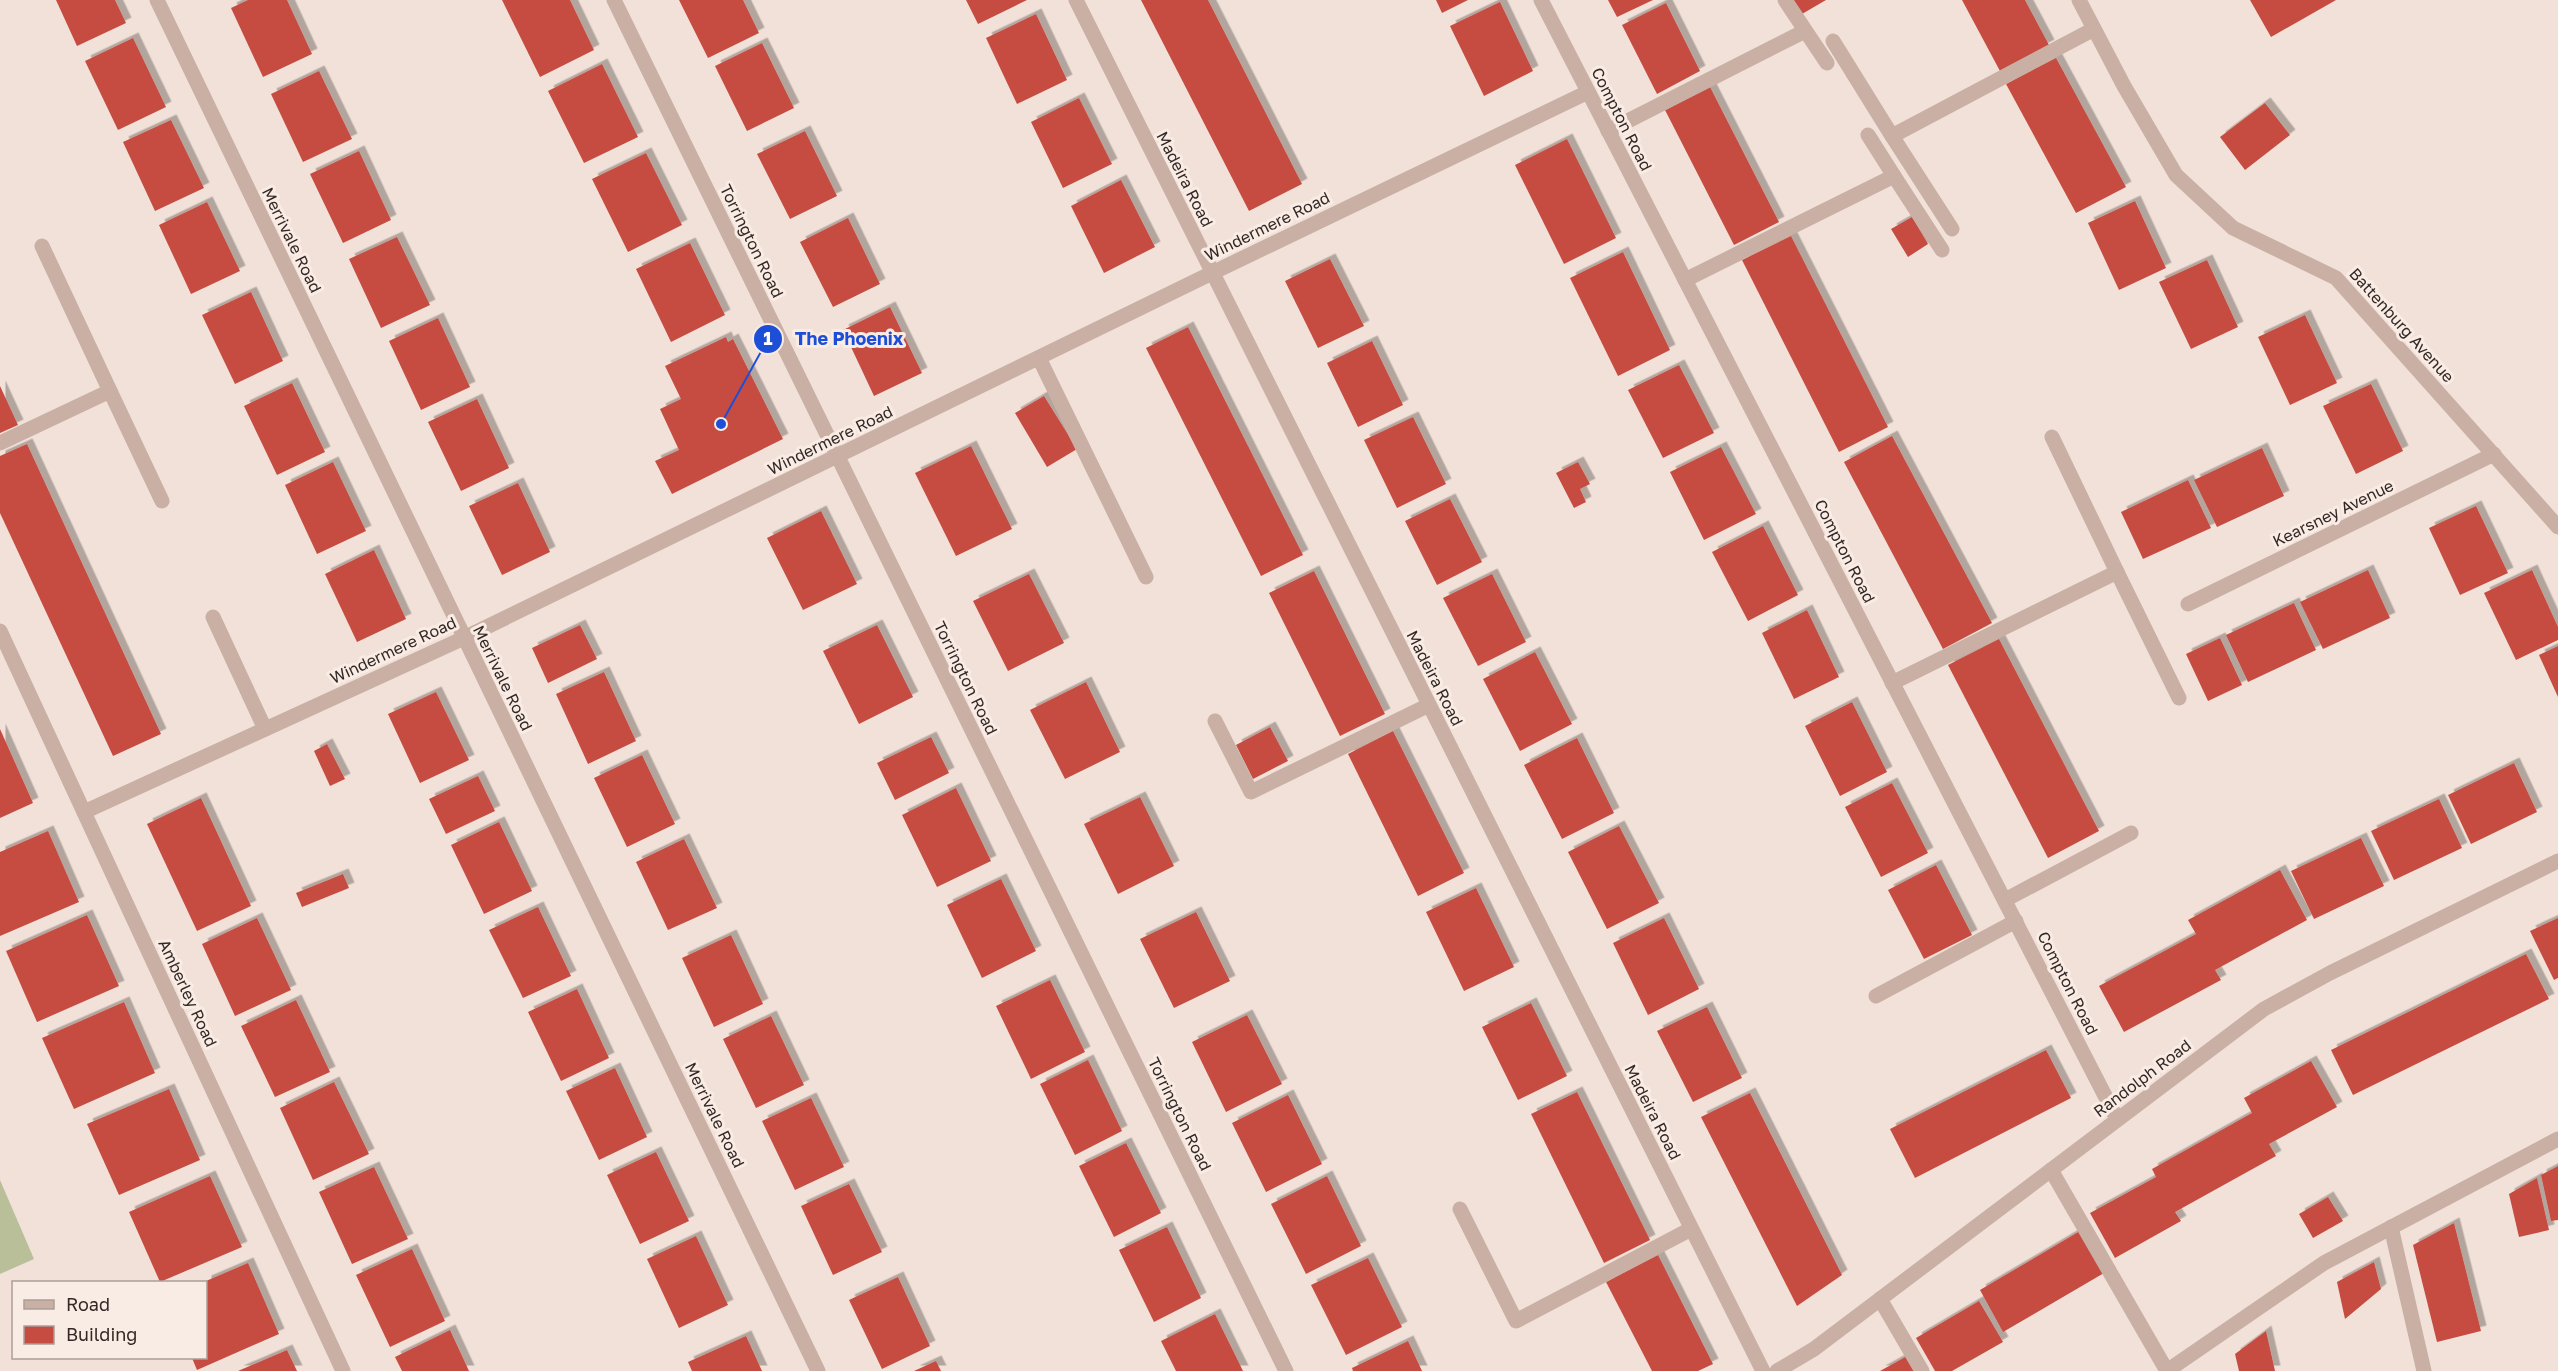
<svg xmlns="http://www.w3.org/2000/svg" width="2558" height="1371" viewBox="0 0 2558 1371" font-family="'Golos Text',sans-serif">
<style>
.green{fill:#b9bf98}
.building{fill:#c64b40;filter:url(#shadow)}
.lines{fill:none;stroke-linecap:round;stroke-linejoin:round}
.minor{stroke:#c9afa4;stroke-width:15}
.labels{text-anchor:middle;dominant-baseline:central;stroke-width:6;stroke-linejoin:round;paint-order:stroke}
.street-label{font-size:16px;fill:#342826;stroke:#f9ece4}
.leader{fill:none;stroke:#1d4ed8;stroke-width:2}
.callout-dot{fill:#1d4ed8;stroke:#f9ece4;stroke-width:2}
.mark-label{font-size:18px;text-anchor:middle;font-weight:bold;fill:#fff}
.callout-label{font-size:18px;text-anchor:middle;font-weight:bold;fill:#1d4ed8;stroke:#f9ece4;stroke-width:6;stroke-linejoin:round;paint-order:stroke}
</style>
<defs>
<filter id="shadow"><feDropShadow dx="5.5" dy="-5.5" stdDeviation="0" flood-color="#0004"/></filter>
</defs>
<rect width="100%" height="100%" fill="#f1e1d8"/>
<path class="green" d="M0 1180 34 1259 0 1274Z"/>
<g class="building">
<path d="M56 0H115L126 23 77 46Z"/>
<path d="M248 0H287L312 54 263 77 231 8Z"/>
<path d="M502 0H570L594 50 540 77Z"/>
<path d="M679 0H743L759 33 708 58Z"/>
<path d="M966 0H1027L978 24Z"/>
<path d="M1141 0H1208L1302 184 1249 211Z"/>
<path d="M1436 0H1468L1442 13Z"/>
<path d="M1608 0H1653L1617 17Z"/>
<path d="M1793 0H1826L1802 14Z"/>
<path d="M1962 0H2025L2049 45 2000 71Z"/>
<path d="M2250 0H2336L2271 37Z"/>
<path d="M1500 2 1533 71 1484 96 1450 26Z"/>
<path d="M1666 3 1700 71 1657 94 1622 25Z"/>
<path d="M1036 14 1067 80 1017 104 986 38Z"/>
<path d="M133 38 166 107 118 130 85 61Z"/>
<path d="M762 43 794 108 747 131 715 66Z"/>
<path d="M2056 58 2126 187 2076 213 2006 84Z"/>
<path d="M602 64 638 137 584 163 548 91Z"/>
<path d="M319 71 352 139 303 162 271 94Z"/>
<path d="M1710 87 1779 222 1734 245 1665 110Z"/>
<path d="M1079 98 1112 164 1063 188 1031 122Z"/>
<path d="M2265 103 2290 135 2245 170 2220 137Z"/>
<path d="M171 120 204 188 155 211 123 142Z"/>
<path d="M805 131 837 196 790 219 757 154Z"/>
<path d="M1567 139 1616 238 1564 264 1515 165Z"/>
<path d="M359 151 391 220 343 243 310 174Z"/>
<path d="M646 153 682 225 628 252 592 179Z"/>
<path d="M1121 180 1155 247 1104 273 1071 206Z"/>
<path d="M2135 201 2166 268 2119 290 2088 223Z"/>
<path d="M207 202 240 271 191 294 159 225Z"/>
<path d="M1912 217 1928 244 1908 257 1891 229Z"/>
<path d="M848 218 880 284 833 307 800 242Z"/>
<path d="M1791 236 1888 427 1839 452 1742 260Z"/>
<path d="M397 237 430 305 381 328 349 259Z"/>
<path d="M690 243 725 315 671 342 636 269Z"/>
<path d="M1623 252 1670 350 1618 376 1570 278Z"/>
<path d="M1330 259 1364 326 1318 348 1285 281Z"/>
<path d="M2207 260 2238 327 2191 349 2159 282Z"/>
<path d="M251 292 283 361 235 384 202 315Z"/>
<path d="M890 307 922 373 874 396 843 330Z"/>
<path d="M2305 315 2337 383 2290 405 2258 337Z"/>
<path d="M438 318 470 387 421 410 389 341Z"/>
<path d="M1188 327 1303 555 1261 576 1146 348Z"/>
<path d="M726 337 728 342 733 339 783 439 672 494 655 461 679 450 660 409 681 399 665 366Z"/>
<path d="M1372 341 1403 405 1358 427 1327 363Z"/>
<path d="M1679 365 1714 433 1663 458 1628 390Z"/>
<path d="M292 383 325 452 277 475 244 406Z"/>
<path d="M2371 384 2403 451 2356 474 2323 406Z"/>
<path d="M0 386 18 425 0 433Z"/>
<path d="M1044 396 1077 449 1047 467 1015 413Z"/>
<path d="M477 399 509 468 461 491 428 422Z"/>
<path d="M1413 417 1446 484 1397 508 1364 440Z"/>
<path d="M1892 436 1992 623 1943 649 1844 462Z"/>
<path d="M27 444 161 734 113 756 0 513V456Z"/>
<path d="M971 446 1012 529 956 556 915 473Z"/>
<path d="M1721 447 1756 514 1704 540 1670 472Z"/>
<path d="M2262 448 2284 496 2217 527 2194 480Z"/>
<path d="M333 462 366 531 317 554 285 485Z"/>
<path d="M1578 462 1590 484 1580 489 1586 502 1574 508 1556 473Z"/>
<path d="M2188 480 2211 528 2143 559 2121 512Z"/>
<path d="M518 483 550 552 502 575 469 506Z"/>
<path d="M1450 499 1482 562 1437 585 1405 521Z"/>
<path d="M2476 506 2508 573 2460 595 2429 528Z"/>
<path d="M821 511 857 584 803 610 767 538Z"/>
<path d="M1763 526 1798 595 1748 621 1712 552Z"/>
<path d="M374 550 406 619 357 642 325 574Z"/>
<path d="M2368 570 2390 618 2323 649 2300 602Z"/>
<path d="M2532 570 2558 627V640L2516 660 2484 593Z"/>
<path d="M1314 571 1385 714 1340 736 1269 593Z"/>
<path d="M1029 574 1064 643 1008 671 973 601Z"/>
<path d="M1492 574 1526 642 1478 666 1443 598Z"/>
<path d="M2294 603 2316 650 2248 682 2226 635Z"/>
<path d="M1807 610 1839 677 1794 699 1762 633Z"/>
<path d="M580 625 597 659 548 683 532 648Z"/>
<path d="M877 625 913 697 859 724 823 651Z"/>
<path d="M2220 638 2242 685 2208 701 2186 654Z"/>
<path d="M1999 639 2099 831 2048 858 1948 665Z"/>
<path d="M2558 646V697L2539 655Z"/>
<path d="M1535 652 1572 724 1520 751 1483 679Z"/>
<path d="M604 672 636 741 588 764 556 694Z"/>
<path d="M1086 682 1120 752 1065 779 1030 710Z"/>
<path d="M436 692 469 760 420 783 388 714Z"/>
<path d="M1852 702 1887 772 1840 796 1805 726Z"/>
<path d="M1270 727 1288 761 1253 779 1236 745Z"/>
<path d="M0 729 33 803 0 818Z"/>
<path d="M1393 731 1464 873 1418 896 1348 754Z"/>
<path d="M931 737 949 773 895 800 877 763Z"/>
<path d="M1577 738 1614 813 1562 839 1524 765Z"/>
<path d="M327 744 345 779 330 786 314 751Z"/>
<path d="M642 755 675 824 627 847 594 778Z"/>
<path d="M2514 763 2537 812 2471 844 2448 795Z"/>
<path d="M478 776 495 811 446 834 429 799Z"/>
<path d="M1892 783 1928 853 1881 877 1845 807Z"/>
<path d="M956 788 991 861 937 887 902 815Z"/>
<path d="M1140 797 1174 866 1118 894 1084 824Z"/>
<path d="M201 798 251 906 197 931 147 824Z"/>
<path d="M2439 799 2462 848 2394 880 2371 831Z"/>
<path d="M499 822 532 891 484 914 451 845Z"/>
<path d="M1619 826 1659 903 1607 929 1568 852Z"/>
<path d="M48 831 79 902 0 936V852Z"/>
<path d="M2361 838 2384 886 2314 919 2291 871Z"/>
<path d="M684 839 717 908 668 930 636 862Z"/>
<path d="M1936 865 1972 935 1924 959 1888 890Z"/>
<path d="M2280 870 2307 920 2215 970 2221 980 2124 1032 2099 986 2196 934 2188 920Z"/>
<path d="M343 874 349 888 302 907 296 893Z"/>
<path d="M1001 879 1036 951 982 978 947 905Z"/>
<path d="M1476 888 1514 967 1464 991 1426 912Z"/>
<path d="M538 907 571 976 523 998 489 930Z"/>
<path d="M1196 912 1230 981 1174 1008 1140 939Z"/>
<path d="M87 915 119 986 37 1022 6 951Z"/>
<path d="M257 918 291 990 235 1016 202 944Z"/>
<path d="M1664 918 1699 989 1648 1015 1613 943Z"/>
<path d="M2558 918V978L2554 980 2530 931Z"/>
<path d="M731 935 763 1004 714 1027 682 958Z"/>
<path d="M2526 954 2549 999 2353 1095 2331 1050Z"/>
<path d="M1050 980 1085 1052 1031 1079 996 1006Z"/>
<path d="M577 989 609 1058 561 1081 528 1012Z"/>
<path d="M296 1000 330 1072 275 1097 241 1026Z"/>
<path d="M124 1002 155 1073 74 1109 42 1038Z"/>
<path d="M1531 1003 1567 1076 1518 1100 1482 1027Z"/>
<path d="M1707 1007 1742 1078 1693 1102 1657 1031Z"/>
<path d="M1247 1015 1282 1084 1226 1112 1192 1042Z"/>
<path d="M771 1016 804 1085 756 1108 723 1039Z"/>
<path d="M2046 1050 2071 1098 1915 1178 1890 1129Z"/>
<path d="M1088 1060 1122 1131 1075 1155 1040 1084Z"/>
<path d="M2311 1061 2337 1107 2269 1144 2276 1156 2175 1212 2181 1221 2115 1258 2090 1213 2156 1177 2152 1169 2252 1113 2244 1098Z"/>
<path d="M615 1068 647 1137 599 1160 566 1091Z"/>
<path d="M334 1082 369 1154 313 1180 280 1108Z"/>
<path d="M169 1089 200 1160 119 1195 87 1124Z"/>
<path d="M1577 1092 1650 1240 1604 1263 1531 1114Z"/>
<path d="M1750 1093 1842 1275 1797 1306 1701 1117Z"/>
<path d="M1288 1095 1322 1164 1266 1192 1232 1123Z"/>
<path d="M811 1098 844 1167 795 1190 762 1121Z"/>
<path d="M1126 1143 1161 1213 1114 1237 1079 1166Z"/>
<path d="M656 1152 689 1221 640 1244 607 1175Z"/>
<path d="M2558 1166V1220L2551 1221 2541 1175Z"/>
<path d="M374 1167 408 1239 352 1264 319 1192Z"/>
<path d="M210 1176 242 1247 160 1282 129 1212Z"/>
<path d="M1327 1176 1361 1246 1306 1274 1271 1204Z"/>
<path d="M2537 1178 2549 1230 2519 1237 2509 1194Z"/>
<path d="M849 1184 882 1252 833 1275 801 1206Z"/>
<path d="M2328 1197 2343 1221 2313 1238 2299 1214Z"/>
<path d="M2454 1223 2481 1331 2437 1342 2413 1245Z"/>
<path d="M1167 1227 1201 1298 1154 1322 1119 1250Z"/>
<path d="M2080 1231 2104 1273 2003 1332 1980 1290Z"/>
<path d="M696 1236 728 1305 679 1328 647 1259Z"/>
<path d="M412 1249 445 1321 390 1347 356 1275Z"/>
<path d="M1658 1255 1713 1364 1698 1371H1652L1606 1282Z"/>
<path d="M1368 1258 1402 1327 1346 1355 1311 1285Z"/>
<path d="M2374 1262 2381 1289 2345 1319 2337 1282Z"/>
<path d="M248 1263 279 1334 197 1370 192 1358H206V1281Z"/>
<path d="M898 1277 930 1346 882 1369 849 1300Z"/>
<path d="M1979 1301 2003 1342 1952 1371H1935L1916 1338Z"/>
<path d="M1215 1314 1243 1371H1176L1161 1341Z"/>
<path d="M450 1330 469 1371H402L395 1357Z"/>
<path d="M2266 1331 2275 1371H2239L2235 1354Z"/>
<path d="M746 1336 762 1371H692L688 1362Z"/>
<path d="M1408 1341 1422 1371H1353L1352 1368Z"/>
<path d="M287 1350 297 1371H238Z"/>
<path d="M1909 1355 1918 1371H1880Z"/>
<path d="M936 1361 941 1371H914Z"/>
</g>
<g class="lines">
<g class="minor">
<path d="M157 0 818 1371"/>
<path d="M614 0 1286 1371"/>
<path d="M1076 0 1763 1371"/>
<path d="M1541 0 2117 1119"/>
<path d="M1785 0 1827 63"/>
<path d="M2079 0 2124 86 2176 175 2233 228 2336 278 2558 527"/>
<path d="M1833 41 1892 136 2094 29"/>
<path d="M1608 131 1805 31"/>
<path d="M1892 136 1952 229"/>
<path d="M1894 176 1942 250"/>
<path d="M1685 280 1894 176 1868 135"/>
<path d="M1039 358 1146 577"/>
<path d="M110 391 162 501"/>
<path d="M2052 437 2117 572"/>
<path d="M0 443 110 391 42 246"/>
<path d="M2188 604 2494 454"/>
<path d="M213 617 265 729"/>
<path d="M0 631 343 1371"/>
<path d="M1892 683 2117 572 2179 698"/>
<path d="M1215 721 1251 792 1429 705"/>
<path d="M84 812 464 638 1212 273 1588 92"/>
<path d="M2005 900 2131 833"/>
<path d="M1876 996 2016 921"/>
<path d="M2051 1170 2167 1371"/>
<path d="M1460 1209 1516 1321 1691 1229"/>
<path d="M2391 1227 2424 1371"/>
<path d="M1880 1299 1922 1371"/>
<path d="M1777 1371 1814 1349 2264 1009 2330 973 2558 861"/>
<path d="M2167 1371 2324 1263 2558 1139"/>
</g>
</g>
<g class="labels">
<g class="street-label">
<text transform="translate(1622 119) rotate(63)">Compton Road</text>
<text transform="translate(1185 179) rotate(63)">Madeira Road</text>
<text transform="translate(1267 226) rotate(-26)">Windermere Road</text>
<text transform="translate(292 240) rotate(64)">Merrivale Road</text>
<text transform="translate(752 241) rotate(64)">Torrington Road</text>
<text transform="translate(2402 325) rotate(48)">Battenburg Avenue</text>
<text transform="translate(830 440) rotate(-26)">Windermere Road</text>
<text transform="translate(2333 513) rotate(-26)">Kearsney Avenue</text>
<text transform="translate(1845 551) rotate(63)">Compton Road</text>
<text transform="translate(393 650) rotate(-25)">Windermere Road</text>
<text transform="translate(503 678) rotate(64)">Merrivale Road</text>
<text transform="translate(966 678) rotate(64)">Torrington Road</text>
<text transform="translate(1435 678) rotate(63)">Madeira Road</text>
<text transform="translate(2068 983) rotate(63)">Compton Road</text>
<text transform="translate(188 993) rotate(65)">Amberley Road</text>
<text transform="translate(2142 1078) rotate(-37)">Randolph Road</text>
<text transform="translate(1653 1112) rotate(63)">Madeira Road</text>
<text transform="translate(1180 1114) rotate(64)">Torrington Road</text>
<text transform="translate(715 1115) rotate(64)">Merrivale Road</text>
</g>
</g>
<path class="leader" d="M721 424L768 339"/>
<g class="callout-dot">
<circle cx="721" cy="424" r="6"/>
<circle cx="768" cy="339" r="15"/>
</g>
<g class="mark-label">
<text x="768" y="345">1</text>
</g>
<g class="callout-label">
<text x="849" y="345">The Phoenix</text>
</g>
<rect x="12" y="1281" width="195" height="78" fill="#f9ece4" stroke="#aa9e98" stroke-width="1.5"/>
<rect x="24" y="1300" width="30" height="9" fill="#c9afa4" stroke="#aa9e98" stroke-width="1.5"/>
<text x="66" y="1311" font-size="18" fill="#342826">Road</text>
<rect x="24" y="1326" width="30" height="18" fill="#c64b40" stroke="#aa9e98" stroke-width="1.5"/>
<text x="66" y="1341" font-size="18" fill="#342826">Building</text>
</svg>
